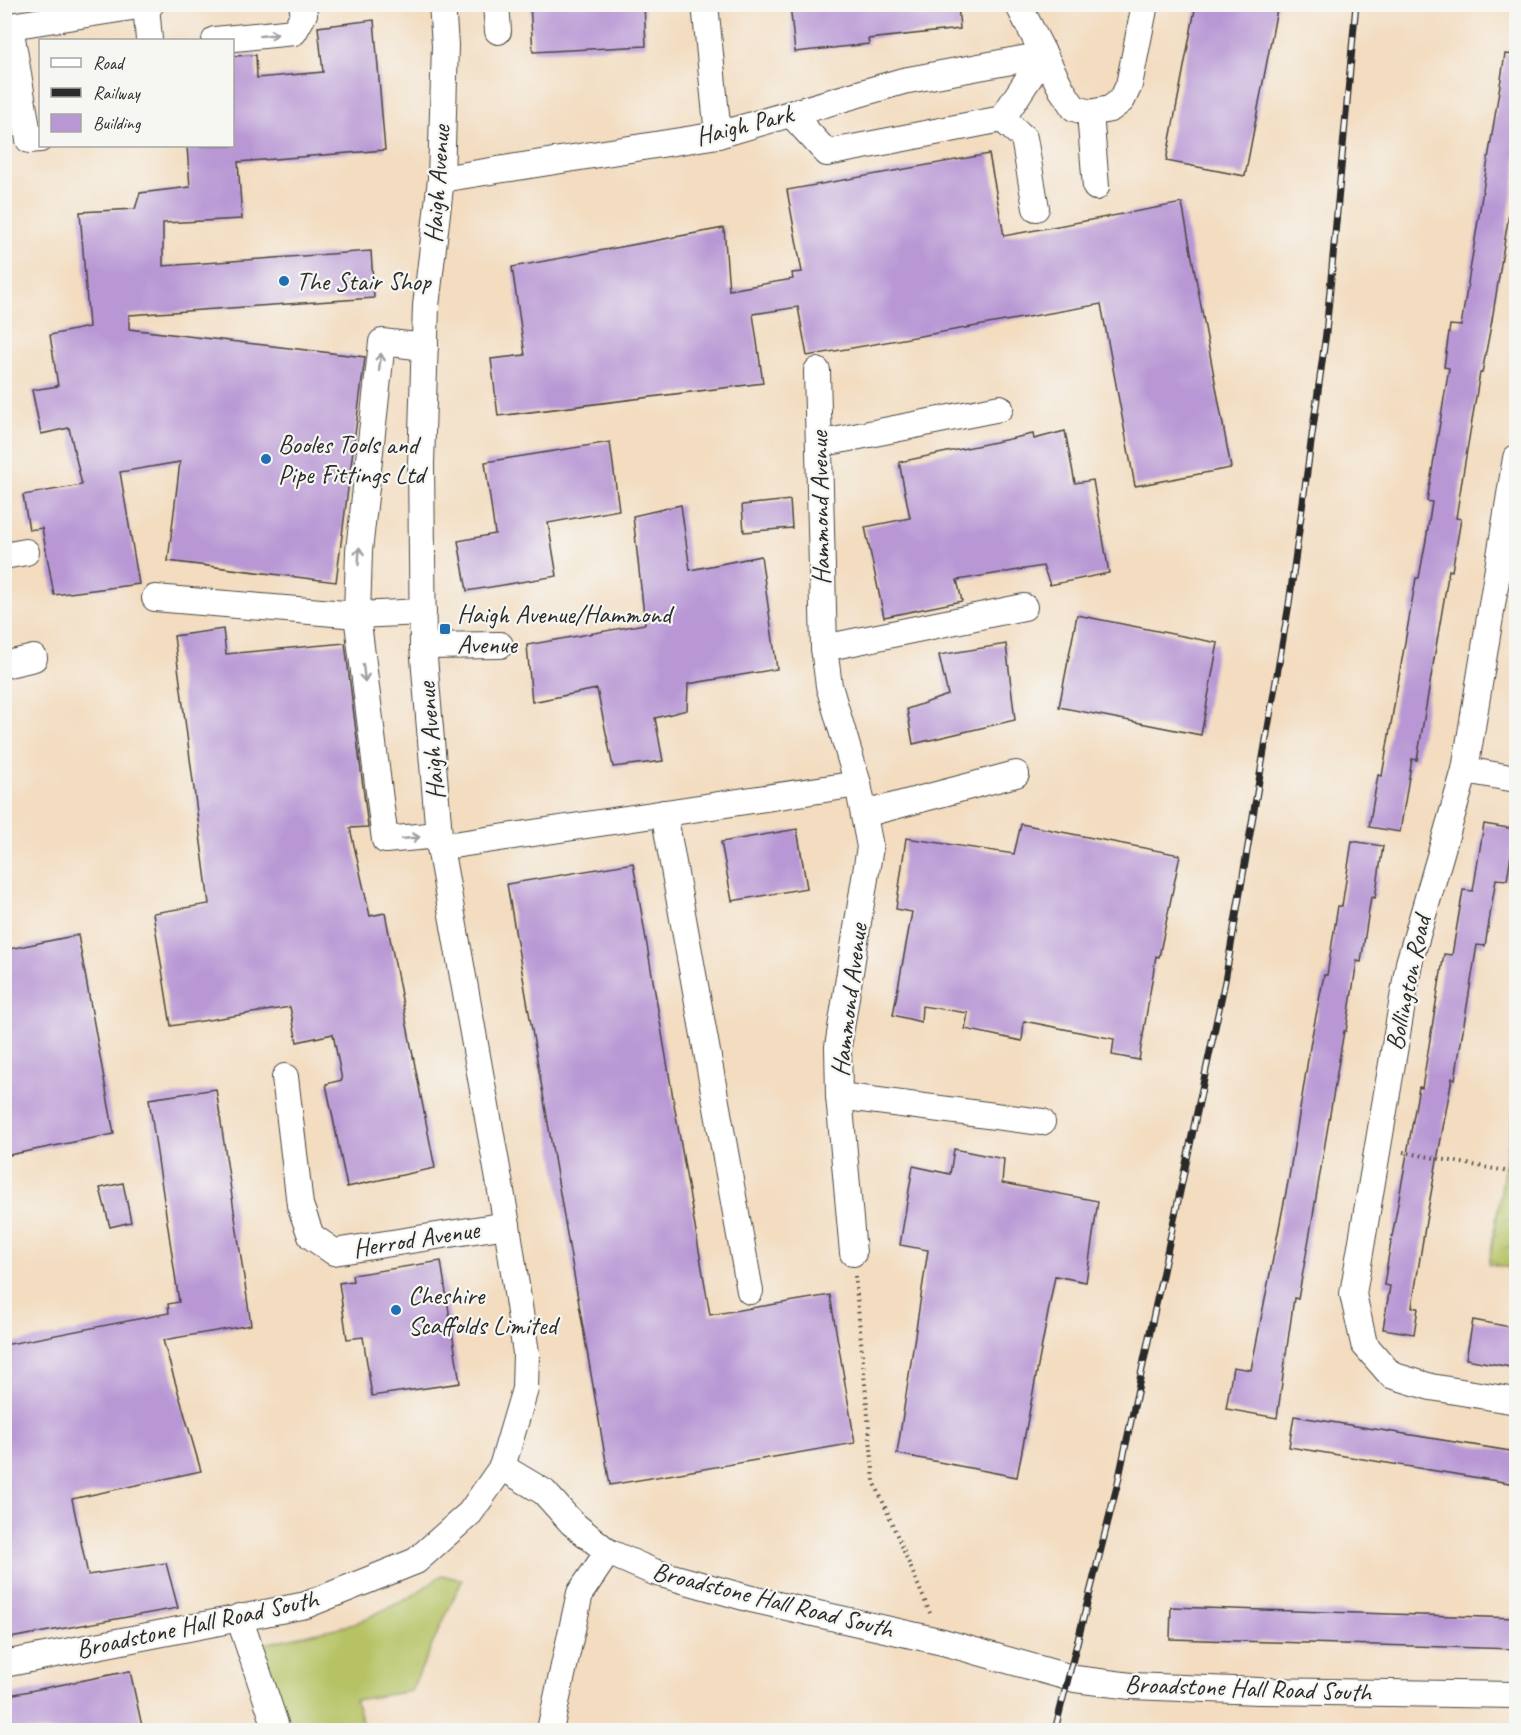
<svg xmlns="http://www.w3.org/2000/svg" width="1521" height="1735" viewBox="0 0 1521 1735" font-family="Caveat,sans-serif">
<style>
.grass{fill:#b6c264;stroke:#707648;stroke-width:1.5}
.park{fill:url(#park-crowns);stroke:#707648;stroke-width:1.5}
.building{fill:#b897d4}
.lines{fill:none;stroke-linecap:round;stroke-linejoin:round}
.minor-casing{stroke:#494641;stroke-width:28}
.path{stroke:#494641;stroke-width:4;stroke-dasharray:1.5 4.5;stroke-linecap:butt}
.minor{stroke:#fff;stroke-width:26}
.rail-casing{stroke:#2b2b2b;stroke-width:7}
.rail{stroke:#f6f6f2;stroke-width:4.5;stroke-dasharray:14;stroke-linecap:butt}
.oneway{stroke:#a0a0a0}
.poi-dot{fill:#1f6fb2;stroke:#f6f6f2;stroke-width:2}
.labels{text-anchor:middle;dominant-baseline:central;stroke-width:4.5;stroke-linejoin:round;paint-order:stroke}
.street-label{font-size:26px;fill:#2b2b2b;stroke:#f6f6f2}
.poi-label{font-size:26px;fill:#2b2b2b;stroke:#f6f6f2;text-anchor:start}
</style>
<defs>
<pattern id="park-crowns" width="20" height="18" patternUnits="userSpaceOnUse" patternTransform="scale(1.5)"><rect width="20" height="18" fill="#b6c264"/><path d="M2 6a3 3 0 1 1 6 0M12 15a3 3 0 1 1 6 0" fill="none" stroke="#949e53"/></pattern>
</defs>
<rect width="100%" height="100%" fill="#f6f6f2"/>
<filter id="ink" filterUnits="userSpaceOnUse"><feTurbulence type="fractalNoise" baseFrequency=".0167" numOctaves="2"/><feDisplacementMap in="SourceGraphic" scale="12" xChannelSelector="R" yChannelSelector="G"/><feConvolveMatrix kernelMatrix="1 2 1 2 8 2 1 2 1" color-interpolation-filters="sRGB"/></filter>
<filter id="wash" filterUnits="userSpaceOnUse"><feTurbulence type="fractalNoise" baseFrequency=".008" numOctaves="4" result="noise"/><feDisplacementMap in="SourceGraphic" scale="24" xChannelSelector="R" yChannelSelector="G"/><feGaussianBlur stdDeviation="1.35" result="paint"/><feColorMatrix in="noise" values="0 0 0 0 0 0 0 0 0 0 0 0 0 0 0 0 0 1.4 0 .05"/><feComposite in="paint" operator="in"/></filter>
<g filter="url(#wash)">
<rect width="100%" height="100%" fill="#f3dcbf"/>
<path class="grass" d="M442 1575 462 1580 411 1691 355 1700 365 1730H285L251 1647 354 1624 409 1598Z"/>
<path class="park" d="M1516 1098V1269L1489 1264Z"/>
<g id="blocks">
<g class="building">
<path d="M530 4H644L646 46 533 52Z"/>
<path d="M790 4H958L960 29 868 39 869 44 795 52Z"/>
<path d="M1196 4H1278L1245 176 1166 161Z"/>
<path d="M374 20 385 150 238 162 242 219 163 223V266L371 251 374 298 129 315V329L365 357 336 582 168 561 180 462 120 472 139 584 54 595 42 528 29 530 23 495 82 485 69 428 41 434 32 390 58 386 50 335 89 327 80 212 135 209 140 193 190 187 187 146H232V56L256 55 257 78 323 72 318 27Z"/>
<path d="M1505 54 1516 55V170L1492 320 1482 373H1480L1462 480 1456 518 1461 519 1452 571 1449 570 1417 760 1412 759 1400 832 1369 827 1378 775 1382 776 1416 578H1419L1426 540 1432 502 1427 501 1449 368 1444 367 1450 325 1461 326Z"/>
<path d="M989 154 1004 236 1182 203 1231 468 1135 486 1101 304 807 356 798 307 753 314 763 383 498 416 491 359 525 355 512 267 724 228 729 290 793 279 792 273 802 272 787 190Z"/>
<path d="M1065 431 1075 483 1093 480 1109 573 1050 585 1043 566 957 580 962 601 884 617 865 527 910 518 899 462 1033 434 1034 439Z"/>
<path d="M610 442 619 510 548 523 557 576 467 591 458 541 495 534 485 462Z"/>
<path d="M790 500 792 528 744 532 742 505Z"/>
<path d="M681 505 690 570 761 556 777 669 688 684 687 710 655 718 663 761 613 767 597 689 532 702 527 645 645 624 633 516Z"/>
<path d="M1077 615 1218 643 1201 735 1059 707Z"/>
<path d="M223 629 226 654 345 643 368 827 350 828 370 916 385 913 435 1168 347 1187 326 1084 342 1080 333 1034 297 1042 290 1007 171 1026 153 913 209 904 174 636Z"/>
<path d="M1006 644 1015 720 913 744 907 709 948 695 939 655Z"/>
<path d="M1021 824 1180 855 1159 957 1156 956 1139 1060 1112 1055 1114 1039 1024 1021 1022 1041 965 1029 968 1013 922 1006 921 1022 893 1015 912 912 896 909 906 838 1014 854Z"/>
<path d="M1484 824 1515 829 1507 880 1496 879 1485 946 1477 945 1455 1079 1452 1078 1426 1221 1412 1307 1418 1308 1414 1334 1383 1329 1390 1286 1384 1285 1388 1259 1419 1087 1422 1088 1444 954 1452 955 1463 890 1473 891Z"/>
<path d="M797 829 807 888 732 901 721 842Z"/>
<path d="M1352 841 1383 846 1375 898 1371 897 1361 962 1357 961 1346 1031H1344L1310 1233 1298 1299 1294 1298 1277 1418 1226 1409 1233 1367 1251 1370 1289 1177 1311 1041 1324 975H1327L1338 906H1342Z"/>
<path d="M633 863 710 1315 830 1295 855 1443 610 1485 507 884Z"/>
<path d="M78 935 114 1134 4 1156V950Z"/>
<path d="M216 1089 251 1325 163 1340 201 1471 72 1499 88 1575 166 1563 178 1608 4 1639V1345L169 1313 168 1304 179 1302 149 1099Z"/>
<path d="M954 1149 1004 1159 1002 1183 1098 1201 1086 1282 1055 1276 1017 1477 897 1454 928 1250 900 1245 913 1166 950 1174Z"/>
<path d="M123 1183 131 1222 110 1227 100 1188Z"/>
<path d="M441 1261 460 1383 372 1396 363 1337 347 1339 339 1283 353 1281 352 1275Z"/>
<path d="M1473 1320 1516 1328V1368L1466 1359Z"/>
<path d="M1294 1416 1516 1452V1484L1289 1447Z"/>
<path d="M1171 1607 1516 1618V1649L1170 1639Z"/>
<path d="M130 1671 143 1731H4V1696Z"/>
</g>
</g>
</g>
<g filter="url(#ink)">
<use href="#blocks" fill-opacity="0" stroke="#494641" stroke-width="1.5"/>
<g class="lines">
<defs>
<g id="minor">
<path d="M496 4 498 31"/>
<path d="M705 4 718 135"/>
<path d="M1018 4 1062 90 1074 108 1090 113 1110 109 1122 100 1129 85 1145 4"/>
<path d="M146 5 149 40"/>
<path d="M10 26 29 140 40 139"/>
<path d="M4 27 151 4"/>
<path d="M215 40 294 32 304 14 302 4"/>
<path d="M1090 113 1096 187"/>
<path d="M791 114 827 153 1002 119 1044 55"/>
<path d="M1002 119 1024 138 1036 208"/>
<path d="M441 179 718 135 903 81 1044 55"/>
<path d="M425 347 382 342 359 551 357 615 385 840 439 835"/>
<path d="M817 371 824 648 829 686 858 784 870 847 838 1047 839 1096 853 1253"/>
<path d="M819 444 1000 408"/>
<path d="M1516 458 1465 770 1409 963 1353 1294 1364 1344 1391 1375 1431 1387 1516 1401"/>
<path d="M4 556 26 552"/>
<path d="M155 598 357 615 423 612"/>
<path d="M423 646 500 645"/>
<path d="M824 648 1024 607"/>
<path d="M4 665 34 658"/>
<path d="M1465 770 1516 779"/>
<path d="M664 813 750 1291"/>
<path d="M864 814 1016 774"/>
<path d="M440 847 858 784"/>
<path d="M285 1077 300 1205 311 1236 334 1252 507 1225"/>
<path d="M839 1096 1042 1122"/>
<path d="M502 1467 544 1492 572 1523 608 1552 654 1572 751 1599 943 1642 1075 1679 1131 1686 1259 1691 1516 1695"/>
<path d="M239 1617 277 1730"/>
<path d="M4 1664 306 1605 416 1561 470 1513 502 1467 525 1389 526 1353 507 1225 440 847 423 646 421 464 426 306 441 179 445 45 442 4"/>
<path d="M550 1730 580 1593 608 1552"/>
</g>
</defs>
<use href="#minor" class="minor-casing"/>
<g class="path">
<path d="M1403 1152 1516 1173"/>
<path d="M855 1276 874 1481 930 1613"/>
</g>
<use href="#minor" class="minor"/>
<defs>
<path id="rail" d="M1055 1730 1118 1482 1225 981 1289 604 1326 333 1356 4"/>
</defs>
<use href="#rail" class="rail-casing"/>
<use href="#rail" class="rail"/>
</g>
<defs><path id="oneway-shaft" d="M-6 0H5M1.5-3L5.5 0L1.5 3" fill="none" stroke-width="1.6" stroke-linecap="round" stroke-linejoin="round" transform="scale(1.5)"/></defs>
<g class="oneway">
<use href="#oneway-shaft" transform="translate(269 35) rotate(-6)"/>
<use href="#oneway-shaft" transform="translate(380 362) rotate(-84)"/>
<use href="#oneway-shaft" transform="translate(359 556) rotate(-87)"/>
<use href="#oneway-shaft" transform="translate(364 673) rotate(83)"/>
<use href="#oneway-shaft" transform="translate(411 838) rotate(-6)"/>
</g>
</g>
<g class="poi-dot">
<circle cx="284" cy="281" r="6"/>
<circle cx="266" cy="459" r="6"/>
<rect x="439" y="623" width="12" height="12" rx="3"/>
<circle cx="396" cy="1310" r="6"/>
</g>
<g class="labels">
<g class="street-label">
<text transform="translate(744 125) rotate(-14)">Haigh Park</text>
<text transform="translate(437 184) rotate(-86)">Haigh Avenue</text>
<text transform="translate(820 508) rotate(-91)">Hammond Avenue</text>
<text transform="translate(431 741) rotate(-95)">Haigh Avenue</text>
<text transform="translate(1408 983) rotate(-78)">Bollington Road</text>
<text transform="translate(849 1000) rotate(-83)">Hammond Avenue</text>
<text transform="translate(416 1239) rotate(-9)">Herrod Avenue</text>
<text transform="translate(773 1600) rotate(14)">Broadstone Hall Road South</text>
<text transform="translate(197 1624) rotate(-12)">Broadstone Hall Road South</text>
<text transform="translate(1248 1688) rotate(2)">Broadstone Hall Road South</text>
</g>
<g class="poi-label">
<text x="296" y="281">The Stair Shop</text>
<text x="278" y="444">Booles Tools and<tspan x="278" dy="30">Pipe Fittings Ltd</tspan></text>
<text x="457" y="614">Haigh Avenue/Hammond<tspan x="457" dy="30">Avenue</tspan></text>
<text x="408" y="1295">Cheshire<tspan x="408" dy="30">Scaffolds Limited</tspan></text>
</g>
</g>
<rect width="1521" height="1735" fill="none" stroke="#f6f6f2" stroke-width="24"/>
<rect x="39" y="39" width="195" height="108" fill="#f6f6f2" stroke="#a5a5a2" stroke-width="1.5"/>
<rect x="51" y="58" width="30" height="9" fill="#ffffff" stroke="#a5a5a2" stroke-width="1.5"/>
<text x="93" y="69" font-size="18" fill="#2b2b2b">Road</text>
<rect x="51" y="88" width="30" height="9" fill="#2b2b2b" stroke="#a5a5a2" stroke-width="1.5"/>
<text x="93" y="99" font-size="18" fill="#2b2b2b">Railway</text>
<rect x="51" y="114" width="30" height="18" fill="#b897d4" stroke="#a5a5a2" stroke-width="1.5"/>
<text x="93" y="129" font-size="18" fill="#2b2b2b">Building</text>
</svg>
